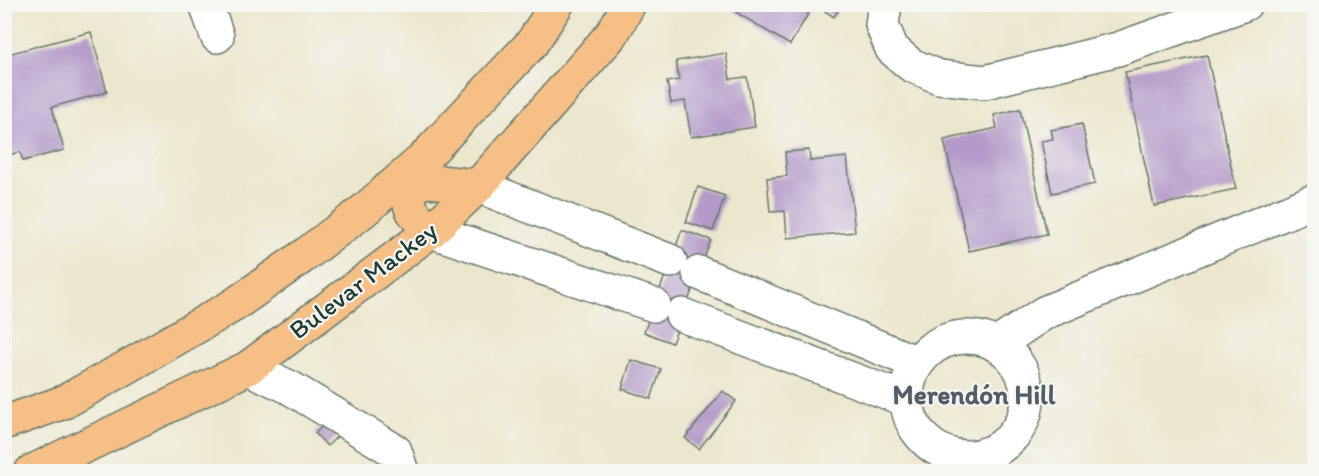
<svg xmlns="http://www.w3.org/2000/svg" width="1319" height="476" viewBox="0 0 1319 476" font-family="Itim,sans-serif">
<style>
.building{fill:#b39ac9}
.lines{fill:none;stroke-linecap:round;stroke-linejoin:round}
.minor-casing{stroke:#667869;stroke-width:36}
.major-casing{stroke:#667869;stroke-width:36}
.minor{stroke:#fff;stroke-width:33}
.major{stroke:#f5bf86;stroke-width:33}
.labels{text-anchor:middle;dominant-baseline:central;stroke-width:4.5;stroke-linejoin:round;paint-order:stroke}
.street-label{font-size:26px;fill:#1f3d34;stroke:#f6f6f2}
.neighbourhood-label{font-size:27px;font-weight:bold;fill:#535e68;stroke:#f6f6f2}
</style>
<rect width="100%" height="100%" fill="#f6f6f2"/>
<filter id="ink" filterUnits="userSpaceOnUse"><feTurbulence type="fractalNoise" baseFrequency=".0167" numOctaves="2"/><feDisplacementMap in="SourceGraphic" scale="12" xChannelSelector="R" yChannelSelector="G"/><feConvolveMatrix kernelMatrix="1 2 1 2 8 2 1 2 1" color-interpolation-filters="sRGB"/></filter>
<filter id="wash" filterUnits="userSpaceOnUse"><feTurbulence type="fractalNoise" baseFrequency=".008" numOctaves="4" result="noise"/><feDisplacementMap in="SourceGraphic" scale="24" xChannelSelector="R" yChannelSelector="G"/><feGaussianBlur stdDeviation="1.35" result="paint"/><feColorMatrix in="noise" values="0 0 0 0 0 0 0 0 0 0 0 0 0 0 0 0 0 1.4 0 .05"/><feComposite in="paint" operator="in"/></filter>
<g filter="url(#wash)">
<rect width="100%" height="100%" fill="#ebe6cc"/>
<g id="blocks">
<g class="building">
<path d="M738 4H814L790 45 734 11Z"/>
<path d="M814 4H842L834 17Z"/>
<path d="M91 32 107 92 52 107 64 150 23 161 20 152 4 156V55Z"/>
<path d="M726 53 730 79 747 77 755 127 691 137 685 101 671 103 667 82 679 80 676 61Z"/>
<path d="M1207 55 1236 189 1154 206 1125 72Z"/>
<path d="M1020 109 1047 234 969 251 944 140 997 128 994 115Z"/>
<path d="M1082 124 1095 184 1052 193 1041 141 1053 139 1051 130Z"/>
<path d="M809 150 810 161 847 157 855 232 787 238 785 211 770 212 767 178 787 176 785 152Z"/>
<path d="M698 187 725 196 713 231 686 222Z"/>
<path d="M682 230 711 240 672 343 644 332Z"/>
<path d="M631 360 661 369 651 399 622 389Z"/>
<path d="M723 391 736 401 699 449 685 438Z"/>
<path d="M331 419 342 432 327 446 315 433Z"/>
</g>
</g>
</g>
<g filter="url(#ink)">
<use href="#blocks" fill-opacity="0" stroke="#667869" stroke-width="1.5"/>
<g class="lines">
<defs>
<g id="minor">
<path d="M206 4 217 36"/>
<path d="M885 4 882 25 892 49 911 65 939 77 985 82 1118 49 1245 4"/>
<path d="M478 186 670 261"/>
<path d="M431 231 654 305"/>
<path d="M699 273 917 363"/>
<path d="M682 315 907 400"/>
<circle cx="967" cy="397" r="60"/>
<path d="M996 345 1044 313 1314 201"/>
<path d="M248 368 289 387 395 451 402 472"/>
</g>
<g id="major">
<path d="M420 166C406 200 402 205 431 231"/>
<path d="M388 189 429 181 478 186"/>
<path d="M4 423 64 402 127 367 234 305 305 255 362 212 423 159 532 43 557 4"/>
<path d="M31 472 248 368 431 231 478 186 612 34 629 4"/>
</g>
</defs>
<use href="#minor" class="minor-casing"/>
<use href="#major" class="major-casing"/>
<use href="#minor" class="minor"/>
<use href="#major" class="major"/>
</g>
</g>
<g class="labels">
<g class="street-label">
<text transform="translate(363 280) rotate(-37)">Bulevar Mackey</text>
</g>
<g class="neighbourhood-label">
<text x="974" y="394">Merendón Hill</text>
</g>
</g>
<rect width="1319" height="476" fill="none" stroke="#f6f6f2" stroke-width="24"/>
</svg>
